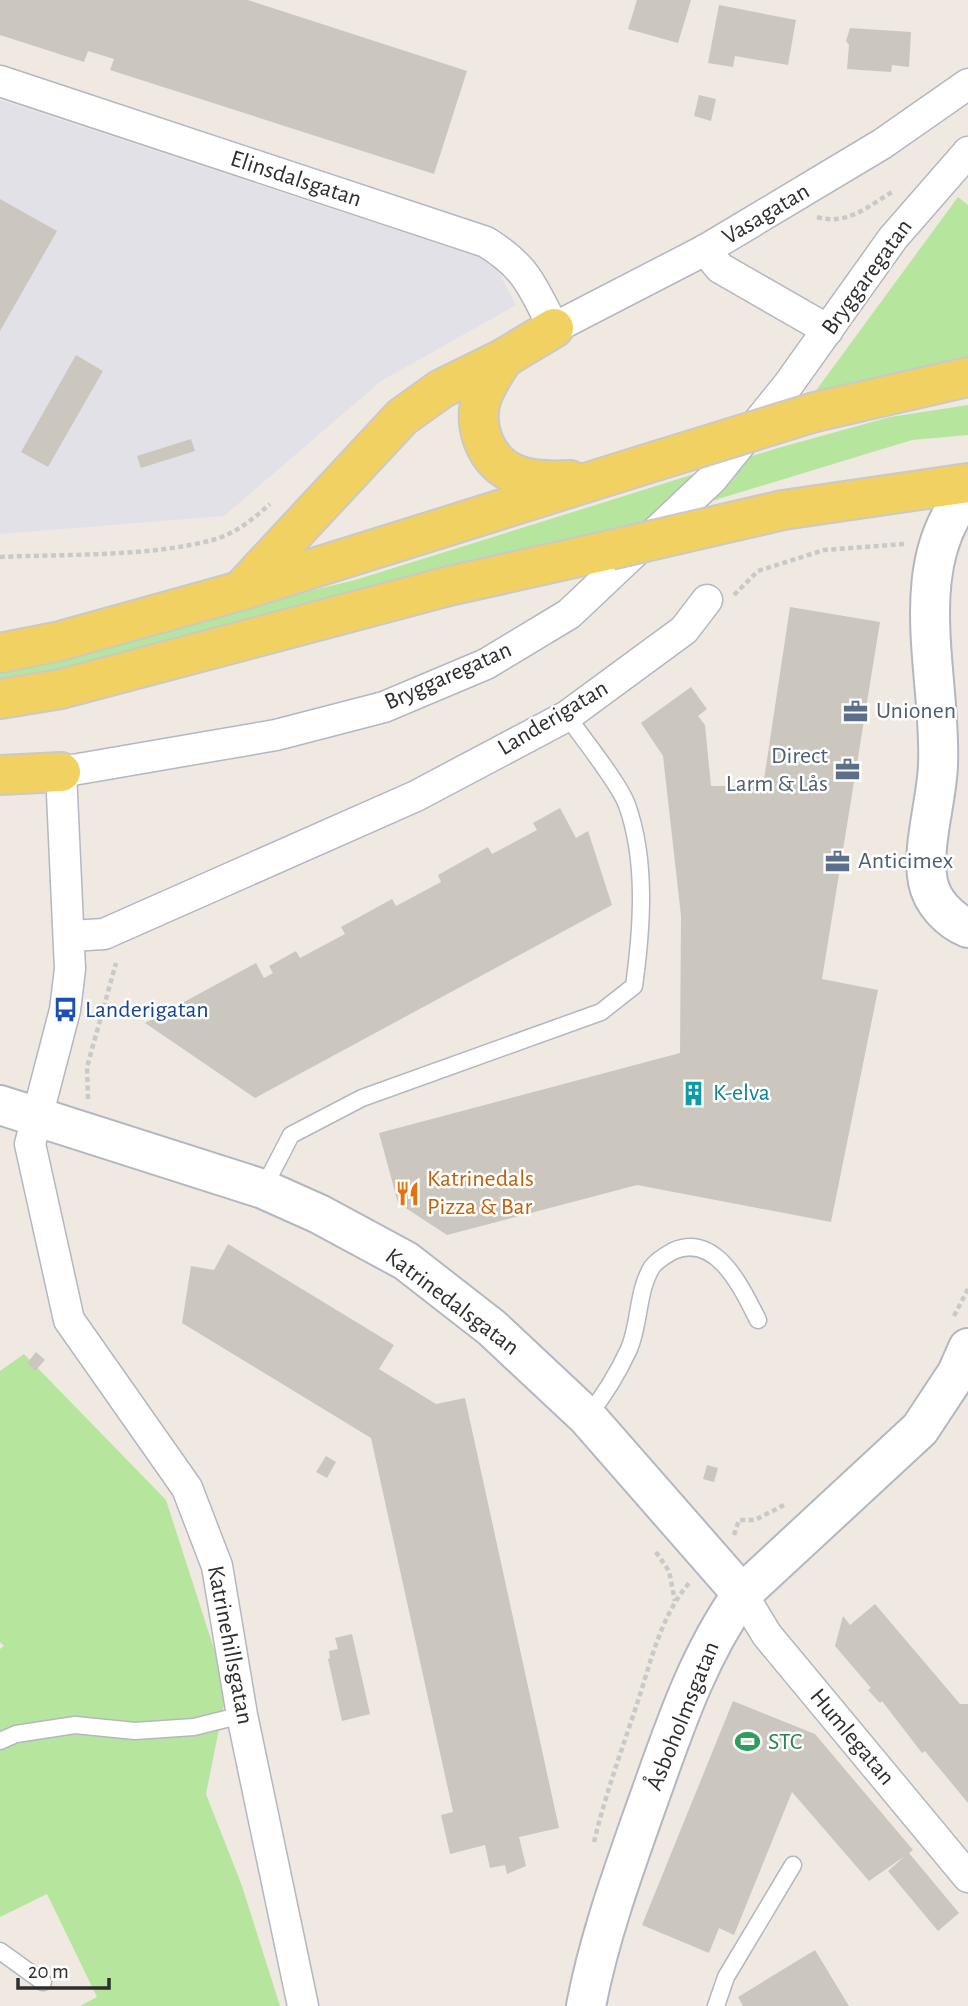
<svg xmlns="http://www.w3.org/2000/svg" width="968" height="2006" viewBox="0 0 968 2006" font-family="'Alegreya Sans',sans-serif">
<style>
.industrial{fill:#e3e1e8}
.green{fill:#b6e59e}
.building{fill:#cbc7bf}
.lines{fill:none;stroke-linecap:round;stroke-linejoin:round}
.lane-casing{stroke:#b4b7c1;stroke-width:19}
.street-casing{stroke:#b4b7c1;stroke-width:33}
.secondary-casing{stroke:#b4b7c1;stroke-width:42}
.primary-casing{stroke:#c9c9c9;stroke-width:42}
.path{stroke:#c9c9c9;stroke-width:4.5;stroke-dasharray:5 3.5;stroke-linecap:butt}
.lane{stroke:#fff;stroke-width:16}
.street{stroke:#fff;stroke-width:30}
.secondary{stroke:#fff;stroke-width:38}
.primary{stroke:#f2d163;stroke-width:38}
.primary-bridge-casing{stroke:#c9c9c9;stroke-width:42;stroke-linecap:butt}
.primary-bridge{stroke:#f2d163;stroke-width:38}
.labels{text-anchor:middle;dominant-baseline:central;stroke-width:5;stroke-linejoin:round;paint-order:stroke}
.street-label{font-size:24px;fill:#2e2e2e;stroke:#fff}
.service-label{font-size:24px;fill:#4e5e75;stroke:#fff;text-anchor:start}
.transit-label{font-size:24px;fill:#164399;stroke:#fff;text-anchor:start}
.culture-label{font-size:24px;fill:#0d838f;stroke:#fff;text-anchor:start}
.food-label{font-size:24px;fill:#c56008;stroke:#fff;text-anchor:start}
.leisure-label{font-size:24px;fill:#27864d;stroke:#fff;text-anchor:start}
</style>
<rect width="100%" height="100%" fill="#efe9e1"/>
<path class="industrial" d="M0 100 493 262 516 305 381 381 224 516 0 534Z"/>
<g class="green">
<path d="M958 197 968 205V358L812 396Z"/>
<path d="M968 405V435L912 440 459 578 0 684V666L355 580 778 448 890 417Z"/>
<path d="M24 1354 166 1500 227 1689 206 1794 242 1886 280 2006H80L97 1997 47 1894 0 1917V1649L4 1646 0 1642V1371Z"/>
</g>
<g class="building">
<path d="M0 0H248L467 71 434 174 110 70 114 59 88 51 84 62 0 35Z"/>
<path d="M637 0H691L678 43 628 29Z"/>
<path d="M719 5 796 20 788 65 735 56 733 67 708 63Z"/>
<path d="M850 28 911 32 909 67 892 65 891 72 847 69 849 45 846 41Z"/>
<path d="M699 95 716 99 711 121 694 116Z"/>
<path d="M0 199 57 231 0 331Z"/>
<path d="M76 355 103 371 48 467 21 452Z"/>
<path d="M191 439 195 451 141 468 137 456Z"/>
<path d="M790 607 880 622 822 979 878 990 831 1222 637 1185 447 1235 398 1203 379 1133 680 1053 681 916 663 756 641 723 691 687 707 709 698 716 705 725 711 786H763Z"/>
<path d="M560 808 576 838 588 831 612 905 255 1098 145 1023 256 963 264 978 273 973 269 966 296 951 300 958 345 934 341 927 392 899 396 906 441 882 438 875 488 847 492 854 537 830 533 823Z"/>
<path d="M228 1244 394 1345 379 1369 436 1404 465 1398 559 1828 519 1837 526 1866 507 1874 505 1865 490 1868 485 1845 450 1854 441 1815 453 1812 371 1438 182 1323 191 1266 214 1270Z"/>
<path d="M36 1352 45 1360 35 1371 27 1363Z"/>
<path d="M326 1456 336 1462 327 1478 316 1472Z"/>
<path d="M707 1465 718 1468 714 1482 703 1479Z"/>
<path d="M875 1604 960 1704H968V1803L925 1751 922 1753 882 1701 880 1703 868 1690 871 1688 835 1646 843 1616 850 1625Z"/>
<path d="M352 1634 370 1714 342 1721 328 1659 330 1658 329 1651 338 1649 335 1638Z"/>
<path d="M733 1701 815 1734 913 1850 909 1853 959 1913 938 1931 888 1871 905 1856 869 1881 792 1792 734 1935 719 1928 709 1953 642 1925Z"/>
<path d="M815 1950 849 2006H743L738 1997Z"/>
</g>
<g class="lines">
<defs>
<g id="lane">
<path d="M263 1189 291 1135 362 1098 601 1012 634 986C642 928 647 861 627 805 619 783 581 736 567 716"/>
<path d="M587 1417C603 1397 618 1373 629 1349 640 1324 637 1291 652 1267 657 1260 666 1255 673 1251 717 1232 742 1289 758 1320"/>
<path d="M0 1741 16 1734 75 1725 135 1731 194 1727 242 1715"/>
<path d="M0 1951 43 1982"/>
<path d="M716 2006 726 1977 793 1865"/>
</g>
<g id="street">
<path d="M0 81 486 242C528 268 532 287 554 328L705 250 882 144 968 84"/>
<path d="M705 250 720 268 828 330"/>
<path d="M71 936 104 934 416 796 567 716 684 630 707 600"/>
<path d="M742 1594 767 1635 968 1877"/>
<path d="M303 2006 242 1715 217 1566 187 1488 69 1320 30 1144 65 1010 70 969 61 772 276 735 384 707 486 664 569 614 712 479 788 385 893 238 968 152"/>
</g>
<g id="secondary">
<path d="M968 492C903 566 942 676 938 765 937 800 921 848 928 882 932 902 949 920 968 928"/>
<path d="M0 1105 263 1189 319 1214 406 1261 492 1328 587 1417 742 1594"/>
<path d="M586 2006C599 1938 623 1872 646 1807 673 1732 696 1659 742 1594L920 1429 957 1373 968 1348"/>
</g>
<g id="primary">
<path d="M504 358C496 370 487 383 482 397 477 411 478 426 483 440 498 479 533 482 570 480"/>
<path d="M815 412 968 377"/>
<path d="M783 510 968 483"/>
<path d="M241 590 402 417 441 389 504 358 554 328"/>
<path d="M0 653 60 641 240 591 656 461"/>
<path d="M0 699 61 689 449 586 610 550"/>
<path d="M0 775 61 772"/>
</g>
</defs>
<use href="#lane" class="lane-casing"/>
<use href="#street" class="street-casing"/>
<use href="#secondary" class="secondary-casing"/>
<use href="#primary" class="primary-casing"/>
<g class="path">
<path d="M817 217C846 226 869 206 892 192"/>
<path d="M0 557C67 554 153 557 216 539 238 532 254 518 270 504"/>
<path d="M734 595 758 571 824 550 904 544"/>
<path d="M88 1099 87 1067 116 963"/>
<path d="M954 1316 968 1289"/>
<path d="M734 1535 739 1520H755L784 1505"/>
<path d="M656 1552 669 1571 675 1601"/>
<path d="M594 1842C605 1796 621 1752 636 1707 650 1665 660 1617 689 1583"/>
</g>
<use href="#lane" class="lane"/>
<use href="#street" class="street"/>
<use href="#secondary" class="secondary"/>
<use href="#primary" class="primary"/>
<defs>
<g id="primary-bridge">
<path d="M656 461 815 412"/>
<path d="M610 550 783 510"/>
</g>
</defs>
<use href="#primary-bridge" class="primary-bridge-casing"/>
<use href="#primary-bridge" class="primary-bridge"/>
</g>
<defs>
<symbol id="office-bare" viewBox="-9 -9 18 18"><path d="M-6-3h4V-5.5h4V-3h4V5H-6ZM-1-4.5V-3h2v-1.5ZM-6 0V1H6V0Z" fill="#5c6f8a" stroke="#fff" stroke-width="2.5" paint-order="stroke"/></symbol>
<symbol id="bus-bare" viewBox="-9 -9 18 18"><path d="M-5-6H5V4H4V6H2V4H-2V6H-4V4H-5ZM-3.5-4V0h7V-4ZM-3.5 1.2v1.5H-2V1.2ZM2 1.2v1.5H3.5V1.2Z" fill="#1a4fb4" stroke="#fff" stroke-width="2.5" paint-order="stroke"/></symbol>
<symbol id="building-bare" viewBox="-9 -9 18 18"><path d="M-4-6H4V6H1V3H-1V6H-4ZM-2.5-4.3h1.7v1.8h-1.7ZM.8-4.3h1.7v1.8H.8ZM-2.5-1h1.7V.8h-1.7ZM.8-1h1.7V.8H.8Z" fill="#0f9aa8" stroke="#fff" stroke-width="2.5" paint-order="stroke"/></symbol>
<symbol id="restaurant-bare" viewBox="-9 -9 18 18"><path d="M-5-6h1v4h1v-4h1v4h1v-4h1v5L-1.5 .5V6h-2V.5L-5-1ZM5-6V6H3V1.5H1.5Q1.5-4 5-6Z" fill="#e8710a" stroke="#fff" stroke-width="2.5" paint-order="stroke"/></symbol>
<symbol id="stadium-bare" viewBox="-9 -9 18 18"><path d="M0-5a6.5 5 0 1 0 0 10a6.5 5 0 1 0 0-10ZM-3.5-1.8h7v3.6h-7Z" fill="#2e9e5b" stroke="#fff" stroke-width="2.5" paint-order="stroke"/></symbol>
</defs>
<g fill-rule="evenodd">
<use href="#office-bare" x="838" y="694" width="35" height="35"/>
<use href="#office-bare" x="830" y="752" width="35" height="35"/>
<use href="#office-bare" x="820" y="844" width="35" height="35"/>
<use href="#bus-bare" x="48" y="992" width="35" height="35"/>
<use href="#building-bare" x="676" y="1076" width="35" height="35"/>
<use href="#restaurant-bare" x="390" y="1176" width="35" height="35"/>
<use href="#stadium-bare" x="730" y="1724" width="35" height="35"/>
</g>
<g class="labels">
<g class="street-label">
<text transform="translate(296 179) rotate(18)">Elinsdalsgatan</text>
<text transform="translate(766 214) rotate(-31)">Vasagatan</text>
<text transform="translate(867 277) rotate(-54)">Bryggaregatan</text>
<text transform="translate(448 676) rotate(-24)">Bryggaregatan</text>
<text transform="translate(553 718) rotate(-31)">Landerigatan</text>
<text transform="translate(452 1302) rotate(37)">Katrinedalsgatan</text>
<text transform="translate(230 1645) rotate(79)">Katrinehillsgatan</text>
<text transform="translate(683 1716) rotate(-68)">Åsboholmsgatan</text>
<text transform="translate(852 1737) rotate(50)">Humlegatan</text>
</g>
<g class="service-label">
<text x="876" y="711">Unionen</text>
<text x="828" y="756" text-anchor="end">Direct<tspan x="828" dy="28">Larm &amp; Lås</tspan></text>
<text x="858" y="861">Anticimex</text>
</g>
<g class="transit-label">
<text x="85" y="1010">Landerigatan</text>
</g>
<g class="culture-label">
<text x="713" y="1093">K-elva</text>
</g>
<g class="food-label">
<text x="427" y="1179">Katrinedals<tspan x="427" dy="28">Pizza &amp; Bar</tspan></text>
</g>
<g class="leisure-label">
<text x="768" y="1742">STC</text>
</g>
</g>
<path d="M18 1978v10h91v-10" fill="none" stroke="#2e2e2e" stroke-width="3.5"/>
<text x="28" y="1978" font-size="21" fill="#2e2e2e" stroke="#ffffff" stroke-width="5" paint-order="stroke">20 m</text>
</svg>
